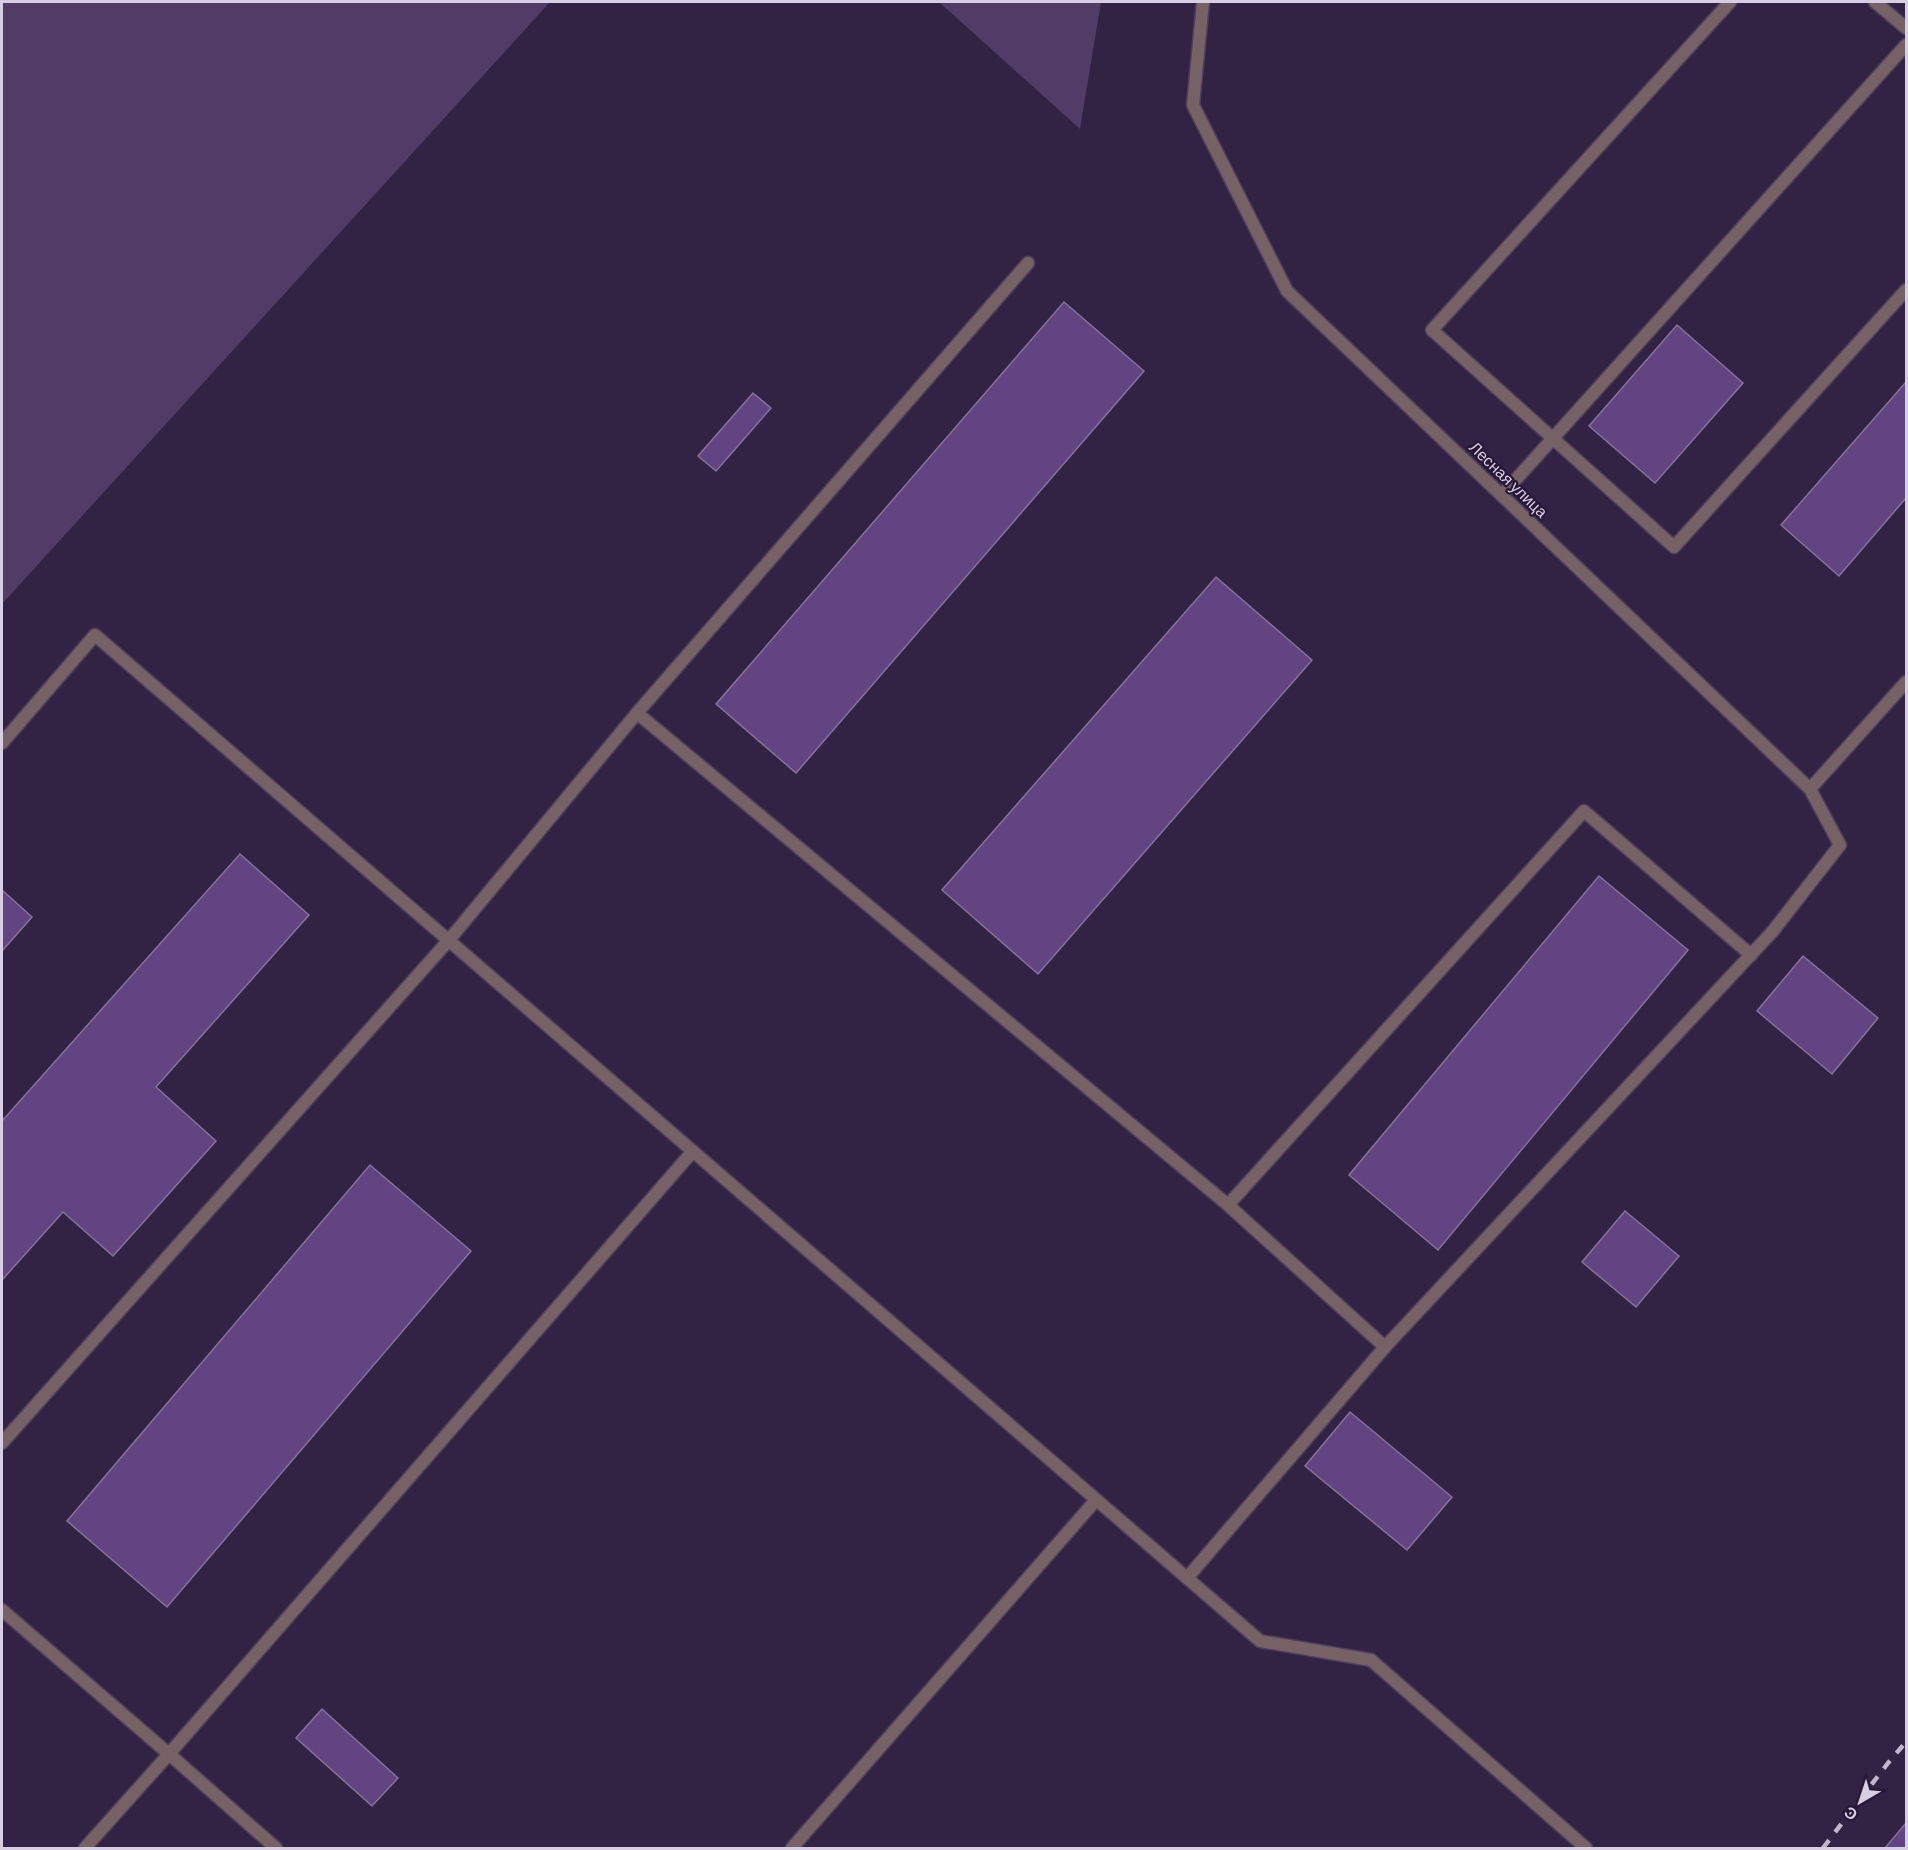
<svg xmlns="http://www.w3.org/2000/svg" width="1908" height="1850" viewBox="0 0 1908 1850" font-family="Barlow,sans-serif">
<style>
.green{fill:#513c68}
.building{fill:#634483;stroke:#85739a;stroke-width:1.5}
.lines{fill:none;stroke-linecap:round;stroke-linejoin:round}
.service-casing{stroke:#4d3e5d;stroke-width:15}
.minor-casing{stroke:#4d3e5d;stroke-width:15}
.service{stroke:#766165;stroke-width:12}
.minor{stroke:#766165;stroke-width:12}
.rail{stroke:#c1b6cd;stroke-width:4.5;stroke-dasharray:10 10;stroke-linecap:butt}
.labels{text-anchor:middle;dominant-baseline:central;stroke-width:4.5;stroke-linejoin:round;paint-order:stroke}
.street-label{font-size:16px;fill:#d8cee4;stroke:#281838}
</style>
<rect width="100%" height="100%" fill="#322243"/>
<g class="green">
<path d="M2 2H550L2 604Z"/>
<path d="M939 2H1101L1080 129Z"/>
</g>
<g class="building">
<path d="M1064 302 1144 371 796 773 716 704Z"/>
<path d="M1677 325 1743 383 1655 483 1589 426Z"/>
<path d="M1906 382V498L1839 576 1781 525Z"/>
<path d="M753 393 771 408 716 471 698 456Z"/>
<path d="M1216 577 1312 660 1038 974 942 890Z"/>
<path d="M240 854 309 915 156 1087 216 1141 113 1256 63 1212 2 1280V1121Z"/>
<path d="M1599 876 1688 950 1438 1250 1349 1175Z"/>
<path d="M2 890 32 917 2 951Z"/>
<path d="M1803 956 1878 1018 1832 1074 1757 1011Z"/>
<path d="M370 1165 471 1251 167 1607 67 1521Z"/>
<path d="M1625 1211 1679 1256 1636 1307 1582 1262Z"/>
<path d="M1350 1412 1452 1497 1407 1550 1305 1466Z"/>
<path d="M322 1709 398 1778 372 1806 296 1738Z"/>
<path d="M1906 1823V1848H1885Z"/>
</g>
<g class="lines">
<defs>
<g id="service">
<path d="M1730 2 1432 330 1674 547 1906 290"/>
<path d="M1875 2 1906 28"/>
<path d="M1028 263 637 713 1228 1205"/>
<path d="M1502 495 1906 45"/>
<path d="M2 743 95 635 1260 1641 1371 1660 1586 1848"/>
<path d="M1810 789 1906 682"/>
<path d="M1385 1347 1228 1205 1584 811 1751 955"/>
<path d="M2 1443 449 940 637 713"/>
<path d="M1187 1578 1385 1347 1773 931"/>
<path d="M2 1610 169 1754 693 1151"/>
<path d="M85 1848 169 1754 276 1848"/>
<path d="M792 1848 1096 1500"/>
</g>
<path id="minor" d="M1203 2 1193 105 1287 291 1810 789 1840 845 1773 931"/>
</defs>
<use href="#service" class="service-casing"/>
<use href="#minor" class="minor-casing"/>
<use href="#service" class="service"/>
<use href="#minor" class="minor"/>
<path class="rail" d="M1823 1848 1888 1763 1906 1742"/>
</g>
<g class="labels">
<g class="street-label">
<text transform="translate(1509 479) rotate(44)">Лесная улица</text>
</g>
</g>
<rect width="1908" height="1850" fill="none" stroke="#d8cee4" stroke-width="6"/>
<g transform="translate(1860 1802) rotate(219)" stroke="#281838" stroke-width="4.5" paint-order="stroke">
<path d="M0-4.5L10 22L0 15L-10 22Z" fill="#d8cee4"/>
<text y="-9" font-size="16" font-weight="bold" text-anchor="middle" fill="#d8cee4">С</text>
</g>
</svg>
